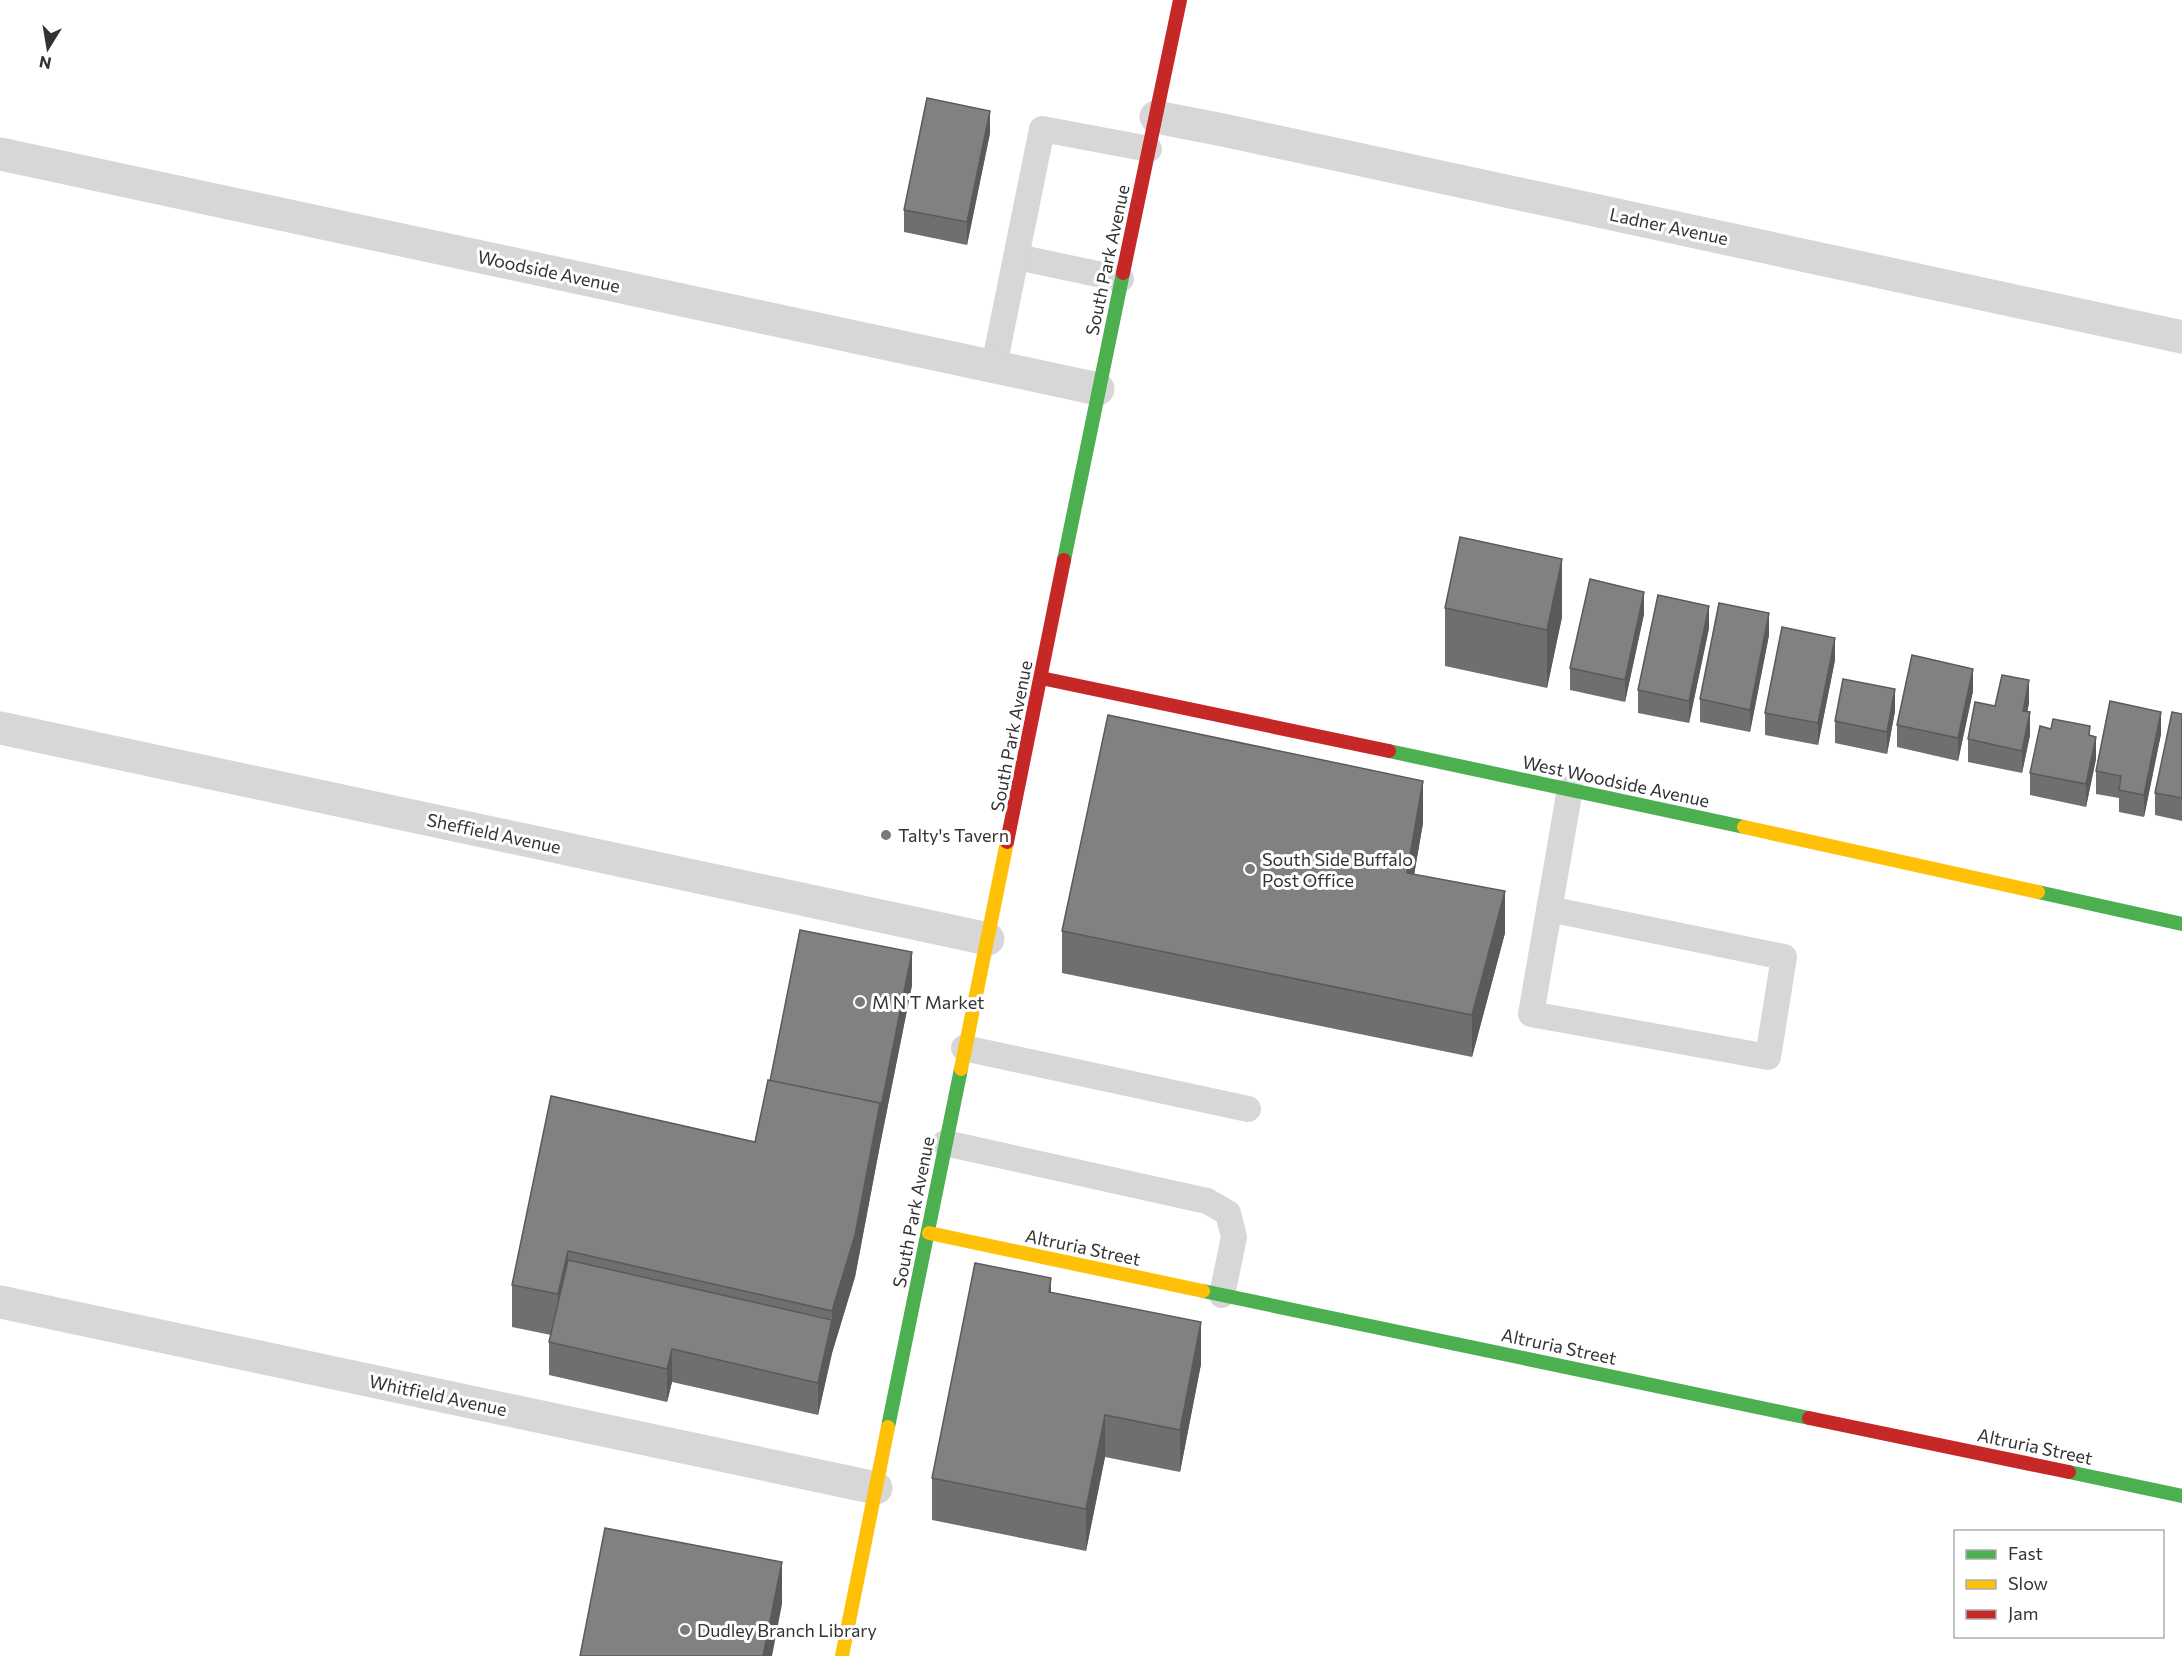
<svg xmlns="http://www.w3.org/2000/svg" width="2182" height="1656" viewBox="0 0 2182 1656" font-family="Commissioner,sans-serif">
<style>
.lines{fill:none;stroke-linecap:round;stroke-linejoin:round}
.lane{stroke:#d7d7d7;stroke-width:26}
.street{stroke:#d7d7d7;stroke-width:33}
.fast{stroke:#4caf50;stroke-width:14}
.slow{stroke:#ffc107;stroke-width:14}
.jam{stroke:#c62828;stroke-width:14}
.wall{fill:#6f6f6f}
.shaded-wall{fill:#5a5a5a}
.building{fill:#818181;stroke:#5a5a5a;stroke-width:1.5}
.poi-dot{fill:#7a7a7a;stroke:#fff;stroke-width:2}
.labels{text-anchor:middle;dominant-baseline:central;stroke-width:6;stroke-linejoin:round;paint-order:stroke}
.street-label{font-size:18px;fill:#333;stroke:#fff}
.poi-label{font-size:18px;fill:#333;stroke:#fff;text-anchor:start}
</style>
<rect width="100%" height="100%" fill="#fff"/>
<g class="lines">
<g class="lane">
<path d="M1017 257 1121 279"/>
<path d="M994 366 1042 129 1149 149"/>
<path d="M1549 909 1784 957 1768 1057 1531 1014 1570 789"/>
<path d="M964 1048 1248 1109"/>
<path d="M945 1143 1207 1201 1228 1213 1234 1237 1222 1295"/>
</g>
<g class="street">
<path d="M1156 117 1223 130 2182 337"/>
<path d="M0 154 1098 389"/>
<path d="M0 728 988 939"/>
<path d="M0 1302 876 1488"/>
</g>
<g class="fast">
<path d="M1064 560 1123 273"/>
<path d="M1389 751 1744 827"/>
<path d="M2038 892 2182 924"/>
<path d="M1203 1291 1809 1418"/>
<path d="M888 1427 961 1069"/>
<path d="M2069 1472 2182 1496"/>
</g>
<g class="slow">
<path d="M1744 827 2038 892"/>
<path d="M961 1069 1007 842"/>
<path d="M929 1233 1203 1291"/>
<path d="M842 1656 888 1427"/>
</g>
<g class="jam">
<path d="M1123 273 1180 0"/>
<path d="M1041 678 1389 751"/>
<path d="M1007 842 1064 560"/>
<path d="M1809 1418 2069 1472"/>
</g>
</g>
<g class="wall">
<path d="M990 133 967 245 904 232V210Z"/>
<path d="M1445 608 1562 617 1547 688 1445 666Z"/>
<path d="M1644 614 1625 702 1570 690V668Z"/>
<path d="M1709 628 1689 723 1638 713V690Z"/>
<path d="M1769 635 1750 732 1700 722V699Z"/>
<path d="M1835 660 1818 745 1765 735V713Z"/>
<path d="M1973 691 1958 761 1897 747V725Z"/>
<path d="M2029 703 2027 712 2030 735 2022 773 1968 762V739L1995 706Z"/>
<path d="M1895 711 1887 754 1835 743V721Z"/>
<path d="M2182 714V821L2155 815V793Z"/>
<path d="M2051 729 2090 735 2096 759 2086 807 2030 795V773Z"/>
<path d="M2161 734 2144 817 2119 812V798L2096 794V771Z"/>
<path d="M1423 823 1414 875 1505 933 1472 1057 1062 973V931Z"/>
<path d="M912 985 880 1145 855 1277 832 1353 818 1415 672 1382 667 1402 549 1375V1342L551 1335 512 1327V1285L551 1096 755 1142 770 1081Z"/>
<path d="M1051 1292 1201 1364 1180 1472 1105 1457 1086 1551 932 1520V1478Z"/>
</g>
<g class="shaded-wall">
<path d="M990 111V133L967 245V222Z"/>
<path d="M1562 559V617L1547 688V630Z"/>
<path d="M1644 592V614L1625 702V680Z"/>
<path d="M1709 606V628L1689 723V701Z"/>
<path d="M1769 613V635L1750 732V710Z"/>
<path d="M1835 638V660L1818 745V723Z"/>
<path d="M1973 669V691L1958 761V738Z"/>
<path d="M2029 680V703L2023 733V711Z"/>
<path d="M1895 689V711L1887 754V732Z"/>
<path d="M2030 712V735L2022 773V751Z"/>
<path d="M2161 712V734L2144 817V795Z"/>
<path d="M2096 737V759L2086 807V784Z"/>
<path d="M1423 781V823L1407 915V873Z"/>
<path d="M1505 891V933L1472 1057V1015Z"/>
<path d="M912 952V985L880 1145V1112Z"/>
<path d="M880 1103V1145L855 1277 832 1353V1311Z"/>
<path d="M568 1251V1293L558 1336V1294Z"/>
<path d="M1051 1278V1320L1049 1292Z"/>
<path d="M832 1320V1353L818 1415V1383Z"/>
<path d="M1201 1322V1364L1180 1472V1430Z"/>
<path d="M672 1349V1382L667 1402V1369Z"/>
<path d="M1105 1415V1457L1086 1551V1509Z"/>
<path d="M782 1562V1604L772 1656H763Z"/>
</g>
<g class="building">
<path d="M927 98 990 111 967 222 904 210Z"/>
<path d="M1460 537 1562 559 1547 630 1445 608Z"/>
<path d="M1590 579 1644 592 1625 680 1570 668Z"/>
<path d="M1658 595 1709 606 1689 701 1638 690Z"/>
<path d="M1719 603 1769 613 1750 710 1700 699Z"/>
<path d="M1782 627 1835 638 1818 723 1765 713Z"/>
<path d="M1912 655 1973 669 1958 738 1897 725Z"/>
<path d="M2002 675 2029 680 2023 711 2030 712 2022 751 1968 739 1975 702 1995 706Z"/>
<path d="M1843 679 1895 689 1887 732 1835 721Z"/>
<path d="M2110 701 2161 712 2144 795 2119 790 2121 776 2096 771Z"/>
<path d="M2172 712 2182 714V798L2155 793Z"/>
<path d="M1108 715 1423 781 1407 873 1505 891 1472 1015 1062 931Z"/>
<path d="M2053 719 2090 726 2089 735 2096 737 2086 784 2030 773 2040 726 2051 729Z"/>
<path d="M800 930 912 952 880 1112V1103L770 1081Z"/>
<path d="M768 1080 880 1103 855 1235 832 1311 568 1251 558 1294 512 1285 551 1096 755 1142Z"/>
<path d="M568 1260 832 1320 818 1383 672 1349 667 1369 549 1342Z"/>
<path d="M975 1263 1051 1278 1049 1292 1201 1322 1180 1430 1105 1415 1086 1509 932 1478Z"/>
<path d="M605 1528 782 1562 763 1656H580Z"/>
</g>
<g class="poi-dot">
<circle cx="886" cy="835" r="6"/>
<circle cx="1250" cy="869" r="6"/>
<circle cx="860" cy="1002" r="6"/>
<circle cx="685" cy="1630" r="6"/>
</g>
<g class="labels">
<g class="street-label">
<text transform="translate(1669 226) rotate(12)">Ladner Avenue</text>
<text transform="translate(1107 260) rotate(-78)">South Park Avenue</text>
<text transform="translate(549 271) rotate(12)">Woodside Avenue</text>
<text transform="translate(1011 736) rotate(-79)">South Park Avenue</text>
<text transform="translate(1616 781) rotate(12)">West Woodside Avenue</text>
<text transform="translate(494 833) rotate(12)">Sheffield Avenue</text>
<text transform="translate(913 1212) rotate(-79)">South Park Avenue</text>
<text transform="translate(1083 1247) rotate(12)">Altruria Street</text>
<text transform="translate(1559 1346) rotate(12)">Altruria Street</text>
<text transform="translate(438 1395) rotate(12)">Whitfield Avenue</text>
<text transform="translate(2035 1446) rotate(12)">Altruria Street</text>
</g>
<g class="poi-label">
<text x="898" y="835">Talty's Tavern</text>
<text x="1262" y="859">South Side Buffalo<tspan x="1262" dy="21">Post Office</tspan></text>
<text x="872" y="1002">M N T Market</text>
<text x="697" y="1630">Dudley Branch Library</text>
</g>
</g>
<rect x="1954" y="1530" width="210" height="108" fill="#ffffff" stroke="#adadad" stroke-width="1.5"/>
<rect x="1966" y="1550" width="30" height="9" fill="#4caf50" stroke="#adadad" stroke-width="1.5"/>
<text x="2008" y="1560" font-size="18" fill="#333333">Fast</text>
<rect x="1966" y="1580" width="30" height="9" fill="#ffc107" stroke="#adadad" stroke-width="1.5"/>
<text x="2008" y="1590" font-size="18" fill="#333333">Slow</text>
<rect x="1966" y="1610" width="30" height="9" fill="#c62828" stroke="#adadad" stroke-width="1.5"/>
<text x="2008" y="1620" font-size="18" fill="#333333">Jam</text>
<g transform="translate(48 48) rotate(191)" stroke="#ffffff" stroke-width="4.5" paint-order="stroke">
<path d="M0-4.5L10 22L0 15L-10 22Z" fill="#333333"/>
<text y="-9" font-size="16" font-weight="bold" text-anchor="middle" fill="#333333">N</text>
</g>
</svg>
